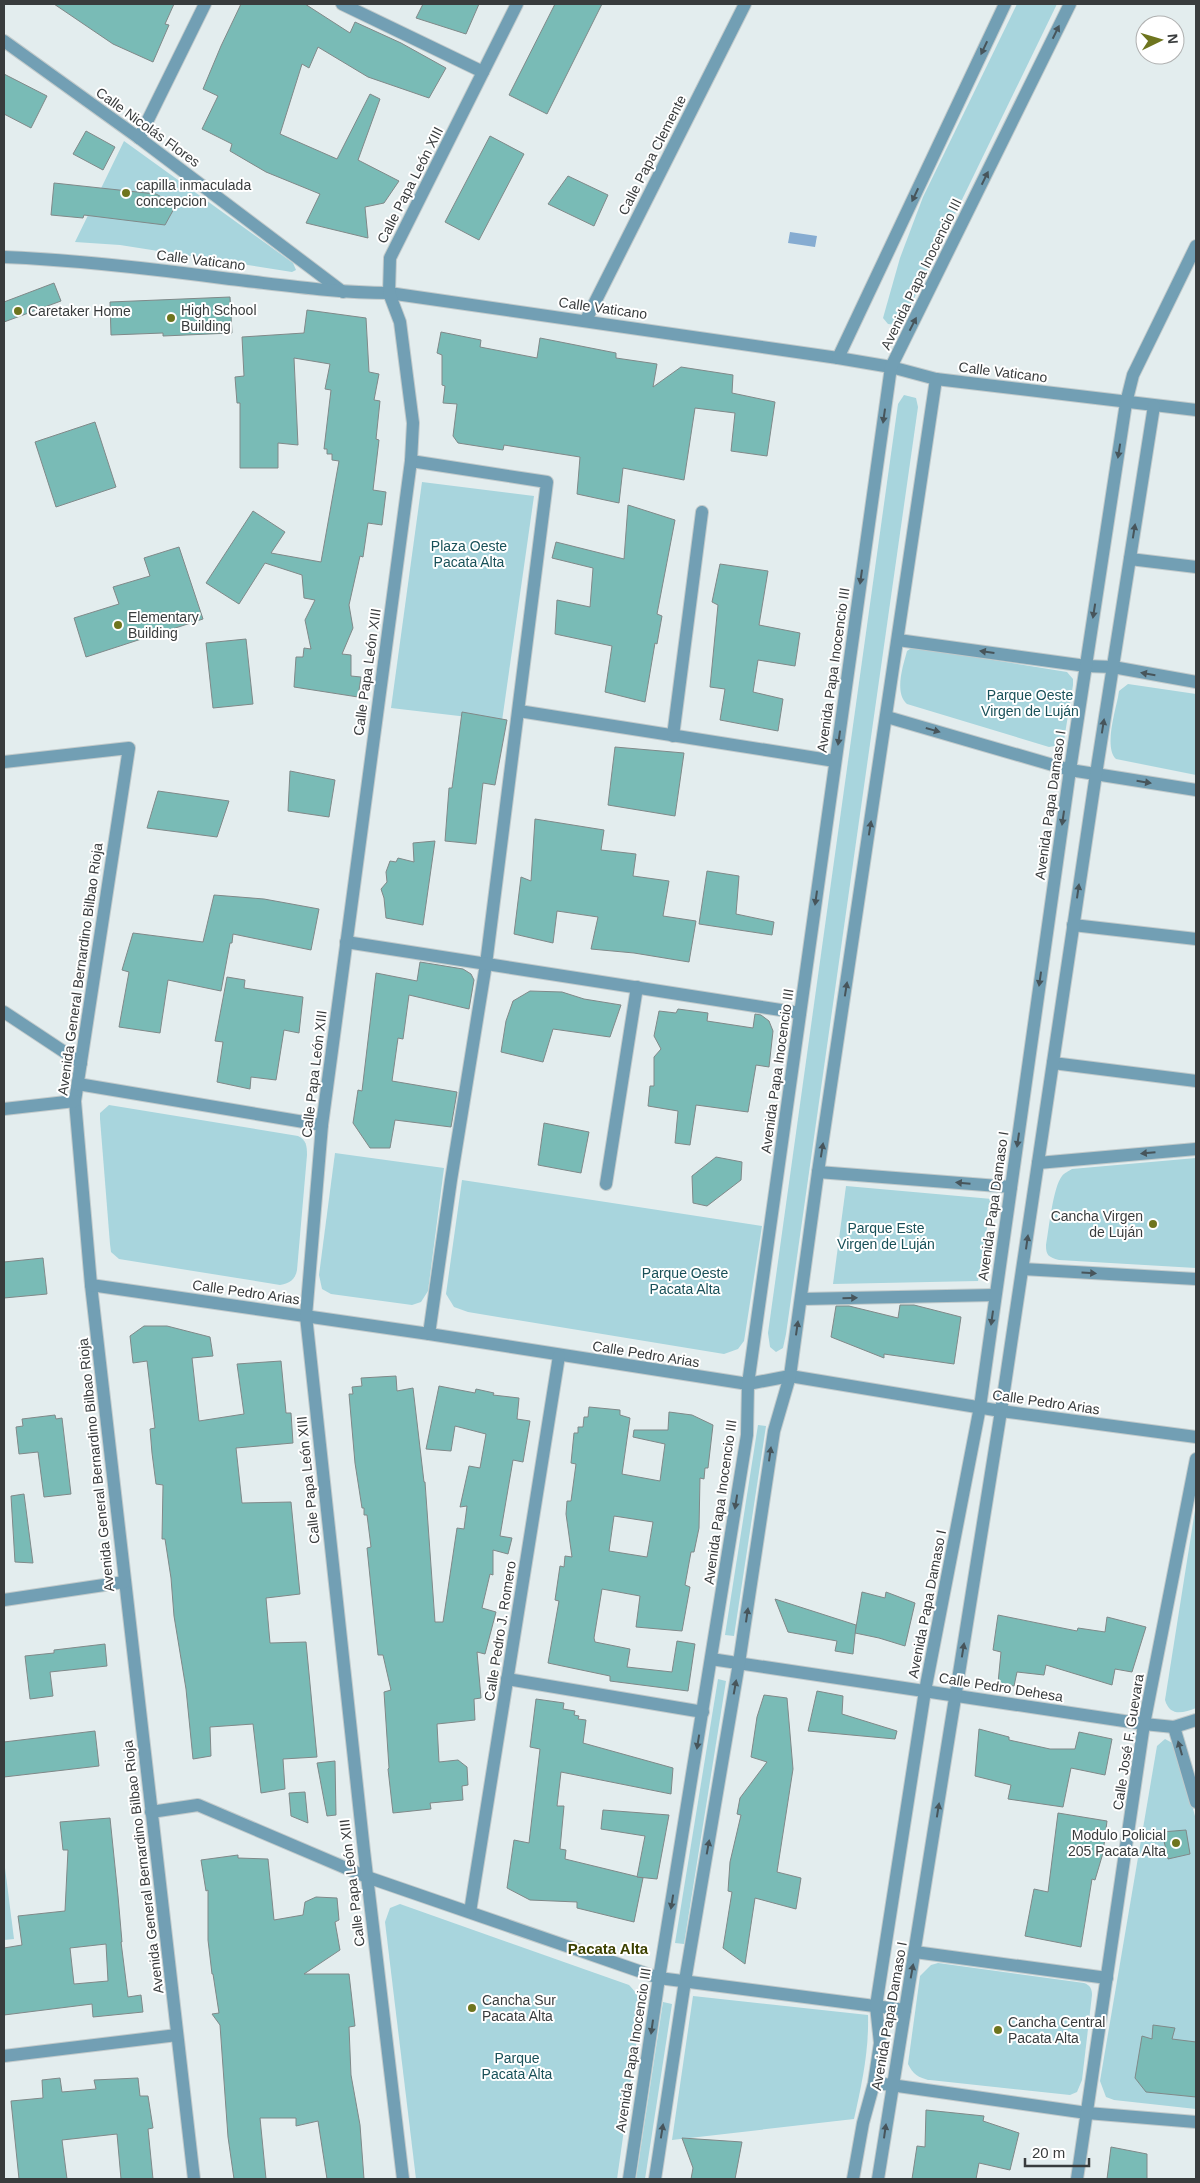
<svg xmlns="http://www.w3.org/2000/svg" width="1200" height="2183" viewBox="0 0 1200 2183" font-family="Helvetica,sans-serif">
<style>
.green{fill:#a8d5dd}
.water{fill:#86acd1}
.building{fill:#79bbb6;stroke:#808989;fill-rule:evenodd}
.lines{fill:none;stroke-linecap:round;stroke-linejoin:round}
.minor-casing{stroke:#c1cacb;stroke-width:14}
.minor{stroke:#729fb4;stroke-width:12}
.oneway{fill:#47555b}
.poi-dot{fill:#6e751e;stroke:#fff;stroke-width:2}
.labels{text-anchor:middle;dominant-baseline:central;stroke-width:4;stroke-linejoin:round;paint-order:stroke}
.street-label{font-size:14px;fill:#393c3d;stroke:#fff}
.poi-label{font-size:14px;fill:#393c3d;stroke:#fff;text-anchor:start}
.park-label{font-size:14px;fill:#185058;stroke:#fff}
.neighbourhood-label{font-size:15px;font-weight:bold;fill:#3c4101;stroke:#fff}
</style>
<rect width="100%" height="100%" fill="#e3edee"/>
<g class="green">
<path d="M1017 4H1057L906 315 896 325 888 324 883 318 900 258 923 197Z"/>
<path d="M124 141 293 263 296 270 292 272 120 245 75 242Z"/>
<path d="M904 395 916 398 918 407 786 1334 783 1348 776 1352 770 1347 768 1333 898 404Z"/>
<path d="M422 482 534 496 502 721 391 708Z"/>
<path d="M913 647 1067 672 1073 679V685L1064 740 1060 745 1049 747 907 704C894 693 903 666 907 651Z"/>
<path d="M1128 684 1196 694V775L1116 759C1104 748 1115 712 1118 697L1119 691Z"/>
<path d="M109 1105 298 1136C306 1140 307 1145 307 1155L297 1270C295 1280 290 1283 280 1285L119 1259 111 1252 110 1244 100 1119V1113Z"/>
<path d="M335 1153 444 1168 428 1291 421 1302 412 1305 331 1294 322 1289 319 1275Z"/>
<path d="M1196 1158V1268L1059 1260C1048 1257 1046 1255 1046 1245 1049 1229 1053 1187 1062 1176 1064 1173 1069 1171 1072 1169Z"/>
<path d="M462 1180 762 1226 744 1341 738 1349 724 1354 468 1312 454 1307 446 1294Z"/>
<path d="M846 1186 992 1199 978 1281 833 1284Z"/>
<path d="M758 1425 766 1426 734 1636 725 1635Z"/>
<path d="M1196 1504V1708C1183 1713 1170 1717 1165 1700Z"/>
<path d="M718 1679 726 1681 684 1944 675 1943Z"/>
<path d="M1165 1739 1176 1745 1196 1820V2109L1114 2100 1106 2097 1100 2081 1157 1746Z"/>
<path d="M4 1860 14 1939 4 1940Z"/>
<path d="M400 1904 629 1985C637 1993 640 1999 641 2010L617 2179H416L385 1922 390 1908Z"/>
<path d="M938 1963 1084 1983C1090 1985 1092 1989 1092 1995L1082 2080 1077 2092 1070 2095 930 2080C918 2078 913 2074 908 2064L920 1976 931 1965Z"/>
<path d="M693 1996 868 2015C869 2051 862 2083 854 2119L672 2140Z"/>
<path d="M663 2002 672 2004 645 2179H636Z"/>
</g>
<path class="water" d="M790 232 817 236 815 247 788 243Z"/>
<g class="building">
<path d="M54 4H174L165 24 169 25 153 62 113 44Z"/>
<path d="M241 4H305L350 33 355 22 401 43 446 68 429 98 368 77 318 47 309 68 302 64 280 134 337 159 370 94 380 99 358 160 399 181 384 203 365 207 368 238 306 223 320 194 266 172 230 151 232 144 202 129 218 96 203 89 221 46Z"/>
<path d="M423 4H479L466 34 416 18Z"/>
<path d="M555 4H602L547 114 509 95Z"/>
<path d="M4 74 47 96 31 128 4 114Z"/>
<path d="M86 131 115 147 103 170 73 154Z"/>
<path d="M490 136 524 154 479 240 445 222Z"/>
<path d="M568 176 608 195 594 226 548 204Z"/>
<path d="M54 183 156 194 176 205 165 225 84 215 83 218 51 215Z"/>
<path d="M54 283 61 301 4 322V302Z"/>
<path d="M230 297 232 333 163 336V333L111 335 110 302Z"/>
<path d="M307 310 366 318 369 372 379 374 374 400 380 401 376 439 379 440 373 490 386 492 382 525 368 523 363 557 360 556 349 605 353 628 342 654 351 655V676L361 677 358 697 294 687 296 657H303L304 648 311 649 305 620 315 600 304 598 302 575 265 563 239 604 206 583 253 511 285 532 271 553 321 562 339 461 332 460V454H327V449H324L331 390 325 389 330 364 294 358 298 445 278 443V468H240V403H237L235 377 244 376 242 337 304 333Z"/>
<path d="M441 332 481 340 480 347 537 358 540 338 616 353V358L657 364 653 387 681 367 733 375 732 393 775 402 767 456 731 451 735 413 695 408 684 480 623 468 619 503 577 494 580 457 504 445 503 450 458 443 453 436 457 404 443 403 445 386 442 385V355L437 353Z"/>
<path d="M95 422 116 487 56 507 35 442Z"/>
<path d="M628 505 675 520 657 614 662 616 657 644 655 643 645 702 605 692 612 646 555 634 557 600 590 607 593 568 552 558 556 542 624 559Z"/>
<path d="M179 547 203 619 86 657 74 618 119 604 113 587 150 576 144 558Z"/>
<path d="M720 564 768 571 759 625 800 633 795 666 758 660 753 692 783 699 778 731 720 720 725 689 710 687 718 605 712 602Z"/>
<path d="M246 639 253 704 213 708 206 643Z"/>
<path d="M462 712 507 720 495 785 483 783 476 844 445 841 449 788H452Z"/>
<path d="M615 747 684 753 675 816 608 805Z"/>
<path d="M290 771 335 780 329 817 288 811Z"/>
<path d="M158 791 229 801 217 837 147 828Z"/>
<path d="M535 819 604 830 601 850 636 854 633 876 669 881 663 916 696 921 689 962 634 953 591 949 598 917 557 911 553 943 514 934 521 877 531 881Z"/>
<path d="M435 841 423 925 386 918 384 898 381 889 387 882 386 872 390 861 396 862 398 858 414 862 413 843Z"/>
<path d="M707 871 739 876 736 914 774 922 772 935 699 924Z"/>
<path d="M214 895 264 899 319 909 311 950 233 934 232 943H230L221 991 168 980 160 1033 119 1027 129 972 122 970 133 933 203 942Z"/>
<path d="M420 962 463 969 471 974 474 980 469 1009 409 995 403 1039 398 1038 392 1081 457 1092 451 1127 395 1120 390 1148H370L353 1123 358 1090 362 1091 376 973 417 981Z"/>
<path d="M227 977 245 980 244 988 303 997 299 1033 284 1030 276 1080 251 1077 250 1089 217 1082 223 1042 215 1041Z"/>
<path d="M530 991 562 992 584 999 621 1005 610 1037 553 1029 543 1062 501 1052 506 1021 513 1001Z"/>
<path d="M678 1009 708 1013 707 1021 753 1028 755 1014 761 1015 769 1021 773 1031 769 1067 756 1065 748 1112 696 1105 690 1145 675 1143 678 1111 648 1106 650 1086H654V1057L661 1049 654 1036 659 1011 676 1013Z"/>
<path d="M544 1123 589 1132 581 1173 538 1165Z"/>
<path d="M716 1157 742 1162 741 1180 707 1206 693 1203 692 1176Z"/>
<path d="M43 1258 47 1294 4 1298V1262Z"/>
<path d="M900 1305H914L961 1317 954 1364 884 1354V1358L831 1337 836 1306H849L898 1318Z"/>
<path d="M144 1326H167L210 1337 213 1356 192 1358 199 1421 244 1414 237 1364 281 1361 286 1413H291L293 1443 236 1448 242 1503 291 1502 300 1594 266 1598 270 1643 306 1642 317 1757 283 1759 285 1789 261 1793 253 1724 210 1727 211 1756 193 1759 186 1689 174 1616 171 1578 165 1539H162L163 1485 156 1484 152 1453 150 1429 155 1428 147 1361 133 1363 130 1336Z"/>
<path d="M396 1376 397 1391 413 1388 424 1482H425L435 1622H443L457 1528 464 1529 467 1506 460 1507 469 1466 480 1468 486 1434 455 1426 451 1451 426 1449 439 1386 475 1393 476 1389 494 1393 493 1395 519 1398 517 1419 530 1421 523 1462 513 1460 500 1536 512 1538 508 1554 493 1550V1575L490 1574 482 1608 496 1612 485 1654 477 1652 481 1698 474 1699 475 1720 437 1724 439 1762 458 1760 467 1767 468 1785 462 1786 463 1800 430 1803 431 1809 393 1813 388 1769 389 1768 384 1692 391 1690 383 1655H378L367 1548 371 1547 367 1515H364V1508H362L355 1463 349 1394H353L352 1387 362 1386 361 1378Z"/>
<path d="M589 1407 620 1410V1415L630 1418 622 1474 660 1481 665 1444 633 1437 634 1430H668L669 1412 692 1415 713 1425 708 1468H705L704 1479 700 1478 699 1528 694 1552H691L685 1585 690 1587 682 1631 636 1627 640 1596 602 1589 594 1638 595 1642 630 1649 627 1667 672 1672 677 1641 695 1644 688 1691 610 1681V1676L548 1663 559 1601 555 1600 560 1566 564 1567 565 1556 572 1557 566 1514 567 1501H571L576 1464 571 1463 574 1433H578V1427H583L584 1417H588ZM614 1516 653 1522 647 1557 609 1551Z"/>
<path d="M55 1415 56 1419 62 1418 71 1494 44 1497 38 1452 19 1454 16 1427 23 1426 22 1419Z"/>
<path d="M24 1494 33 1563 15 1562 11 1496Z"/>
<path d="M862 1592 885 1598 886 1592 915 1603 905 1646 879 1638 855 1633Z"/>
<path d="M775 1599 856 1625 853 1654 835 1651 837 1641 788 1632Z"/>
<path d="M998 1615 1077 1631 1078 1628 1105 1632 1107 1617 1146 1627 1132 1672 1115 1669 1112 1685 1046 1665 1044 1675 1017 1672 1014 1686 998 1683 1001 1652 993 1650Z"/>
<path d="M105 1644 107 1666 50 1672 53 1696 30 1699 25 1656 54 1653V1650Z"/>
<path d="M817 1691 843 1696 842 1714 897 1731 895 1739 808 1731Z"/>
<path d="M764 1695 787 1698 793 1769 777 1872 801 1878 796 1909 755 1898 745 1964 723 1948 732 1892 728 1891 730 1862 741 1815 737 1814 740 1798 767 1762 751 1757 757 1717Z"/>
<path d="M536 1699 564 1703 563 1709 575 1711 574 1715 579 1716 578 1719 586 1720 583 1743 673 1768 671 1794 561 1772 557 1806H564L560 1849 566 1850 565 1859 643 1878 634 1922 577 1908V1902L530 1900 507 1888 514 1840 529 1843 540 1749 530 1747Z"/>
<path d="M979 1729 1009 1737V1740L1050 1749H1075L1079 1732 1112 1739 1105 1775 1071 1768 1063 1807 1008 1799 1011 1785 975 1776Z"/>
<path d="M95 1731 99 1766 4 1777V1742Z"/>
<path d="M335 1761 336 1815 327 1816 317 1763Z"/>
<path d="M305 1792 308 1823 291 1816 289 1793Z"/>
<path d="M603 1810 669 1815 657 1879 637 1877 645 1836 601 1829Z"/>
<path d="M1058 1813 1107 1821 1103 1853 1095 1880 1092 1879 1081 1947 1025 1936 1034 1889 1048 1892Z"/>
<path d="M110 1818 118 1896 122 1942H121L128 1997 141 1995 143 2012 93 2017 92 2004 4 2015V1948L22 1945 18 1916 65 1911 68 1850H63L60 1822ZM106 1944 108 1981 74 1984 70 1948Z"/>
<path d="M1186 1830 1190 1854 1168 1859 1162 1832Z"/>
<path d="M238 1855V1858L268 1859 274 1920 303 1915 305 1902 316 1897 337 1898 339 1920 335 1922 340 1950 304 1974H349L355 2026 349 2027 351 2075 360 2125 364 2179H327L318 2121 296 2126V2118H260L266 2179H234L228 2137 220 2025 212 2014 219 2013 213 1974H212L208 1940V1890L206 1891 201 1860Z"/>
<path d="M1153 2025 1175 2028 1172 2039 1196 2042V2097L1146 2092 1135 2078 1142 2036 1152 2039Z"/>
<path d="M60 2078 62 2092 96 2089 94 2080 138 2078 140 2096H148L153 2128 148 2129 153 2179H121L117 2134 62 2140 67 2179H19L11 2101 43 2098 42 2080Z"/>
<path d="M926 2110 984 2116 983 2121 1019 2133 1010 2170 979 2163 976 2179H912L917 2146 925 2147Z"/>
<path d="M682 2138 742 2142 735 2179H691L693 2168Z"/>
<path d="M1111 2147 1147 2154V2179H1107Z"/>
</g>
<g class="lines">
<defs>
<g id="minor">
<path d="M342 4 483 72"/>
<path d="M4 41 139 138 343 292"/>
<path d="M139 138 205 4"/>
<path d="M4 257C80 260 155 269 230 279 283 285 335 293 389 293L838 358 891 367 936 379 1196 410"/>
<path d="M586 320 745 4"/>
<path d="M838 358 1005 4"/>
<path d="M411 461 547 482 486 964 451 1180 429 1334"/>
<path d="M1130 559 1196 567"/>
<path d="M898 640 1086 666 1113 667 1196 682"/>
<path d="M519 711 835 761"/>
<path d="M887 717 1070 770 1196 790"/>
<path d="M673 736 702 512"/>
<path d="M4 762 129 748 75 1101 91 1285 194 2179"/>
<path d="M1073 925 1196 939"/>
<path d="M346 942 800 1013"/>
<path d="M4 1012 81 1063"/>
<path d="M1053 1063 1196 1081"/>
<path d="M78 1084 322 1125"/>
<path d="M4 1109 75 1101"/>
<path d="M1038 1163 1196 1149"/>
<path d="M818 1172 1011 1187"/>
<path d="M606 1184 637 987"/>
<path d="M1023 1269 1196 1279"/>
<path d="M91 1285 429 1334 748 1384 790 1376 1001 1411 1196 1437"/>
<path d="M801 1299 995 1295"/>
<path d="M4 1600 124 1582"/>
<path d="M711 1659 1144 1724 1174 1727 1196 1720"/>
<path d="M507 1679 703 1712"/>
<path d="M1174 1727 1196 1802"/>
<path d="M151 1812 198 1805 367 1877 659 1978 905 2010"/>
<path d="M470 1912 559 1356"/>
<path d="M915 1952 1107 1978"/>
<path d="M4 2056 177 2035"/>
<path d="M884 2084 1087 2113 1196 2122"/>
<path d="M403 2179 364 1851 306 1316 322 1125 411 461 413 423 400 322 389 293 390 258 517 4"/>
<path d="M629 2179 659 1978 747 1435 748 1384 891 367 1070 4"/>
<path d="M655 2179 685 1981 739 1663 774 1431 790 1376 818 1172 936 379"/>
<path d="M853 2179 863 2123 874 2083 880 2043 876 2006 925 1691 980 1407 1070 770 1126 403 1133 375 1196 246"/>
<path d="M878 2179 1001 1411 1096 774 1154 406"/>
<path d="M1077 2179 1144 1724 1196 1459"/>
</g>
</defs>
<use href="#minor" class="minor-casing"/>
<use href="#minor" class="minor"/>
</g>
<defs><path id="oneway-solid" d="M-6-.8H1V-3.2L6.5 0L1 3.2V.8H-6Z" transform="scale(1.25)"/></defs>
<g class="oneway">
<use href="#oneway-solid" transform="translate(1056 32) rotate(-64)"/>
<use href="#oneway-solid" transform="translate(984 48) rotate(115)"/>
<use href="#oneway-solid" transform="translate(985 178) rotate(-64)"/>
<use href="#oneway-solid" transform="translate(915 195) rotate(115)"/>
<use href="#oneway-solid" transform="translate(913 324) rotate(-63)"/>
<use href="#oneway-solid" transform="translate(884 416) rotate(98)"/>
<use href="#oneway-solid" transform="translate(1119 451) rotate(99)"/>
<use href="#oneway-solid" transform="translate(1134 531) rotate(-81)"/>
<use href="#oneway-solid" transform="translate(861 577) rotate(98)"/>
<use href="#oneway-solid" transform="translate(1094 611) rotate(99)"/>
<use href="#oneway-solid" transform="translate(987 652) rotate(-172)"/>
<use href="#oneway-solid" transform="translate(1148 674) rotate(-170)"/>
<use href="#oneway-solid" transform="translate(1103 726) rotate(-81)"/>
<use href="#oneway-solid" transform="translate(933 730) rotate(16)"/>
<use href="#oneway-solid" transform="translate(839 738) rotate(98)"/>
<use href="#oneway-solid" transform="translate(1144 782) rotate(9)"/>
<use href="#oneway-solid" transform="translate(1063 818) rotate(98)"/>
<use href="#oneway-solid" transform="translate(870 828) rotate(-81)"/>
<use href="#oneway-solid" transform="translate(1078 891) rotate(-82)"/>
<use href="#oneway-solid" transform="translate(816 898) rotate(98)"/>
<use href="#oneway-solid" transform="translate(1040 979) rotate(98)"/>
<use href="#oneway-solid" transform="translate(846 989) rotate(-81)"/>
<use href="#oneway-solid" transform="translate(1018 1140) rotate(98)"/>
<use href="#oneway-solid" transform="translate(822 1150) rotate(-81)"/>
<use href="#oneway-solid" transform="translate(1148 1153) rotate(175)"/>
<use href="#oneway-solid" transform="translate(963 1183) rotate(-175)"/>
<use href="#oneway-solid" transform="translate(1027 1242) rotate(-82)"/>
<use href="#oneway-solid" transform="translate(1089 1273) rotate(3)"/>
<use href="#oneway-solid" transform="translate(850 1298) rotate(-1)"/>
<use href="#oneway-solid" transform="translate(992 1318) rotate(98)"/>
<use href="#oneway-solid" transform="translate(797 1328) rotate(-82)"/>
<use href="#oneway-solid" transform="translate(770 1454) rotate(-82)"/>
<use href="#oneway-solid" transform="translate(736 1502) rotate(99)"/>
<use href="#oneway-solid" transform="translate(747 1615) rotate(-82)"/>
<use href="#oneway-solid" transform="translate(963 1650) rotate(-81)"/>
<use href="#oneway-solid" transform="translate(735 1687) rotate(-80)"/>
<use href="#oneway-solid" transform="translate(698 1742) rotate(99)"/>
<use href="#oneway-solid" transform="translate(1180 1748) rotate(-106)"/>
<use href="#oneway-solid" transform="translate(938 1810) rotate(-81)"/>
<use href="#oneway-solid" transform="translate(708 1847) rotate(-80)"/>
<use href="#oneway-solid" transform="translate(672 1902) rotate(99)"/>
<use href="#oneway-solid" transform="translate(912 1971) rotate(-80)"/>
<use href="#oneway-solid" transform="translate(652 2027) rotate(98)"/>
<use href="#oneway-solid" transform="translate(662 2131) rotate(-81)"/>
<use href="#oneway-solid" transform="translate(885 2131) rotate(-82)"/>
</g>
<g class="poi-dot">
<circle cx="126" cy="193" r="5"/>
<circle cx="18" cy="311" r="5"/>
<circle cx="171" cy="318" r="5"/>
<circle cx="118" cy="625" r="5"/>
<circle cx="1153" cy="1224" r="5"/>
<circle cx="1176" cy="1843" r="5"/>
<circle cx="472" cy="2008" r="5"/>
<circle cx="998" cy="2030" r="5"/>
</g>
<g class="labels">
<g class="street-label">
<text transform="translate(148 127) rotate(36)">Calle Nicolás Flores</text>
<text transform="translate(652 155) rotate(-63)">Calle Papa Clemente</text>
<text transform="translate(410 185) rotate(-63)">Calle Papa León XIII</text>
<text transform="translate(201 260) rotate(7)">Calle Vaticano</text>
<text transform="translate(921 274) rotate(-64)">Avenida Papa Inocencio III</text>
<text transform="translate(603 308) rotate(8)">Calle Vaticano</text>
<text transform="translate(1003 372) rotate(7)">Calle Vaticano</text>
<text transform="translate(833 670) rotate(-82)">Avenida Papa Inocencio III</text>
<text transform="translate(367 672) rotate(-82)">Calle Papa León XIII</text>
<text transform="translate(1050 805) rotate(-82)">Avenida Papa Damaso I</text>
<text transform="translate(80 969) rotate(-82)">Avenida General Bernardino Bilbao Rioja</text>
<text transform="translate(777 1071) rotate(-82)">Avenida Papa Inocencio III</text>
<text transform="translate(314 1074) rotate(-83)">Calle Papa León XIII</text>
<text transform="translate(993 1206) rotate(-82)">Avenida Papa Damaso I</text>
<text transform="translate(246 1292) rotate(8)">Calle Pedro Arias</text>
<text transform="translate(646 1354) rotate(9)">Calle Pedro Arias</text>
<text transform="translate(1046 1402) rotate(8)">Calle Pedro Arias</text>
<text transform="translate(96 1465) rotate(-96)">Avenida General Bernardino Bilbao Rioja</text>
<text transform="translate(308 1480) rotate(-96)">Calle Papa León XIII</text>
<text transform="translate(720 1502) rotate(-82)">Avenida Papa Inocencio III</text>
<text transform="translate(927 1604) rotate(-79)">Avenida Papa Damaso I</text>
<text transform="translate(500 1631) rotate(-81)">Calle Pedro J. Romero</text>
<text transform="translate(1001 1687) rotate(9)">Calle Pedro Dehesa</text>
<text transform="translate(1128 1742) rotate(-81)">Calle José F. Guevara</text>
<text transform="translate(143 1867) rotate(-97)">Avenida General Bernardino Bilbao Rioja</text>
<text transform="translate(352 1883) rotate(-97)">Calle Papa León XIII</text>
<text transform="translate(889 2016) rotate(-80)">Avenida Papa Damaso I</text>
<text transform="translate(633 2050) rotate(-81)">Avenida Papa Inocencio III</text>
</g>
<g class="poi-label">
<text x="136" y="185">capilla inmaculada<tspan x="136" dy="16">concepcion</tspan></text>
<text x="181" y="310">High School<tspan x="181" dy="16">Building</tspan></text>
<text x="28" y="311">Caretaker Home</text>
<text x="128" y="617">Elementary<tspan x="128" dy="16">Building</tspan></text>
<text x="1143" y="1216" text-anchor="end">Cancha Virgen<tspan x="1143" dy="16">de Luján</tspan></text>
<text x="1166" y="1835" text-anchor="end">Modulo Policial<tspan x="1166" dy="16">205 Pacata Alta</tspan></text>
<text x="482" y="2000">Cancha Sur<tspan x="482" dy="16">Pacata Alta</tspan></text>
<text x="1008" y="2022">Cancha Central<tspan x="1008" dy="16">Pacata Alta</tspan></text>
</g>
<g class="park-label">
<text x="469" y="546">Plaza Oeste<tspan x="469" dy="16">Pacata Alta</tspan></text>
<text x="1030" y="695">Parque Oeste<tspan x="1030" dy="16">Virgen de Luján</tspan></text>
<text x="886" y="1228">Parque Este<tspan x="886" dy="16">Virgen de Luján</tspan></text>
<text x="685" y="1273">Parque Oeste<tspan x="685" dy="16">Pacata Alta</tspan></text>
<text x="517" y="2058">Parque<tspan x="517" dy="16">Pacata Alta</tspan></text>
</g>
<g class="neighbourhood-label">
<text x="608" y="1948">Pacata Alta</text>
</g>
</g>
<rect width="1200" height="2183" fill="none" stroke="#393c3d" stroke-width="10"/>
<g transform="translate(1160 40) rotate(85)"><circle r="24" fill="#ffffff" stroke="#b0b1b1"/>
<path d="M0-4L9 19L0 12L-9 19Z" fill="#6e751e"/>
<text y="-8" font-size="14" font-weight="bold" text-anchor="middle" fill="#393c3d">N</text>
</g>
<path d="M1025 2158v8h64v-8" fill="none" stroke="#393c3d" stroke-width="2.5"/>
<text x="1032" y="2158" font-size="15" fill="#393c3d" stroke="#ffffff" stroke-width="4" paint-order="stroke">20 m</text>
</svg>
